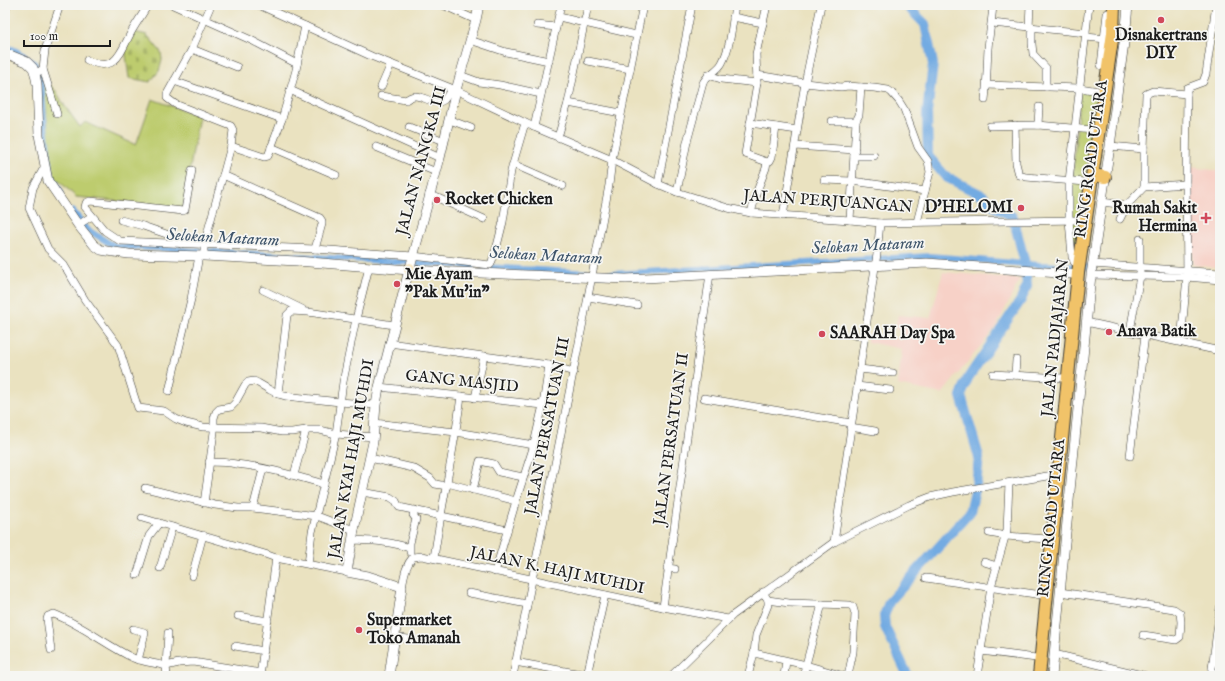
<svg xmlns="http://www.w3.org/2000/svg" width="1225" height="681" viewBox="0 0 1225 681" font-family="'IM FELL English',serif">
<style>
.built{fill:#f7d1c7}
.green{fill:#bdcc6e;stroke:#6c7445}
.cemetery{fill:url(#cemetery-stones);stroke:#6c7445}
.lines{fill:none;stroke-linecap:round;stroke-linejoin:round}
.canal{stroke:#73abe2;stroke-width:6}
.river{stroke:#73abe2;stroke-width:10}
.minor-casing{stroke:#3b3a35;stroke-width:8}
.tertiary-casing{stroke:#3b3a35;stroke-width:10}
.secondary-casing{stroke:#3b3a35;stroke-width:12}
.trunk-casing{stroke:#3b3a35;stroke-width:14}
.minor{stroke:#fff;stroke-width:7}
.tertiary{stroke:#fff;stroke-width:9}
.secondary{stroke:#f9e7c3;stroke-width:10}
.trunk{stroke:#f1c369;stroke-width:12}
.poi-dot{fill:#d1495b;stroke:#f6f6f2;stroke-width:1.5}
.labels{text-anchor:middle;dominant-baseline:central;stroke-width:3.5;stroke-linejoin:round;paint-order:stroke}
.poi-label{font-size:16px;font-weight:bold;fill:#1c1c1c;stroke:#f6f6f2;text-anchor:start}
.street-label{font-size:16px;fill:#1c1c1c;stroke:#f6f6f2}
.water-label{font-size:17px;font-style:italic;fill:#3f556b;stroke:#f6f6f2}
</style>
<defs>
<pattern id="cemetery-stones" width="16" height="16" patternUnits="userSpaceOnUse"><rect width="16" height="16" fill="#bdcc6e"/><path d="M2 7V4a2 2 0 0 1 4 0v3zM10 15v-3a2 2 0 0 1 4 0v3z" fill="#a2af5f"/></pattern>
</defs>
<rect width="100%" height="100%" fill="#f6f6f2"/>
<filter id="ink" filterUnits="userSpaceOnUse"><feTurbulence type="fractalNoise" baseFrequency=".025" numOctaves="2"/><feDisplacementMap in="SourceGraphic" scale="8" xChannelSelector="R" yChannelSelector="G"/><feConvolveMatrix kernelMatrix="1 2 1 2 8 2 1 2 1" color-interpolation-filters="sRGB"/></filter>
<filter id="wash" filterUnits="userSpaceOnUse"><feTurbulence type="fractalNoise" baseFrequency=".012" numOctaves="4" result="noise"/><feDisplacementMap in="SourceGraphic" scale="16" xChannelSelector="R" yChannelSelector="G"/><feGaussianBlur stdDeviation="0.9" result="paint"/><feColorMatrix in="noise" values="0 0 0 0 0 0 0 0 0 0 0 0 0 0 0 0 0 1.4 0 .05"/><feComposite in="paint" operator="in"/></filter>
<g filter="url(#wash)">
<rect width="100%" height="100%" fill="#eae2c0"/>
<g class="built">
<path d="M1190 167 1220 171V268L1193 265Z"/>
<path d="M943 272 1020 279 996 327 942 394 898 385 902 349 867 342 868 334 903 340 904 331 895 329 898 315 930 318Z"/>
</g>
<g class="green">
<path d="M43 78 56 91 64 105 80 127 85 122 136 145 152 99 199 116 183 208 76 197 54 176 51 165Z"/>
<path d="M1080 88 1099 91 1074 262 1069 220Z"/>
</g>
<path class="cemetery" d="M134 32 147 35 161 52 162 60 159 71 150 82 129 78 125 48Z"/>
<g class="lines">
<g class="canal">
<path d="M5 48 12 49 24 55 34 63 41 75 44 120 51 175 61 193"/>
<path d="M73 211 88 230 109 243 117 246 473 266"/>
<path d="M485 267 610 274 930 256 1039 265 1094 267"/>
</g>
<path class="river" d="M906 5 925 24 933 64 927 113 928 156 946 177 984 196 988 203 1013 217 1025 263 1027 286 1021 300 968 378 961 396 979 457 976 486 970 512 889 602 884 616 885 627 908 676"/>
</g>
</g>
<g filter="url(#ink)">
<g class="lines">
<defs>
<g id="minor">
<path d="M173 5 251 40 297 64"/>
<path d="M259 5 371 56 456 90 534 127 612 160 658 184 677 192 728 208 751 213 850 220 880 223 1080 220"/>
<path d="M443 5 476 20"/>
<path d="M767 5 756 54 757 83 745 154 767 162 770 161 772 157 776 127"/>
<path d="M5 14 7 5"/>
<path d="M559 17 636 35"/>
<path d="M733 17 763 23"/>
<path d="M992 23 1086 33"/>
<path d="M537 25 556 27"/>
<path d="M1029 27 1030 5"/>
<path d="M1032 27V44L1033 54 1046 68V87"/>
<path d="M1086 37 1106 39"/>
<path d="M470 40 506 52 549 61"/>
<path d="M192 49 237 67"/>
<path d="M87 60C118 75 121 49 133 29 138 21 143 13 148 5"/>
<path d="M588 61 630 69"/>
<path d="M43 69 57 114"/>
<path d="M35 74 43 69 45 50 60 5"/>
<path d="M460 75 479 82 500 85 541 94"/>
<path d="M708 75 721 79 757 83"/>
<path d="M757 75 805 83 841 87 848 86 874 88 888 90 891 92 899 101 904 109 918 147 928 161 930 172 917 222"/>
<path d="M174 81 282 119"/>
<path d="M987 85 1080 88 1099 91"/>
<path d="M381 87 391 64"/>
<path d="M290 90 440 158"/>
<path d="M381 96 406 100C409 98 411 96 415 96 424 96 435 106 444 100 447 97 449 92 451 89"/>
<path d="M985 100C987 83 987 66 988 49 989 34 992 20 993 5"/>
<path d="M568 103 621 113"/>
<path d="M450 120 471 128"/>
<path d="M832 121H856"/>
<path d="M750 123 797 130"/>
<path d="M1015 125 1016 163 1019 175 1026 177 1086 182"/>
<path d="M1038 125 1039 107"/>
<path d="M990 126 1038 125 1093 130"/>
<path d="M409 127 444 141"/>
<path d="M534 127 561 5"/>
<path d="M558 137 568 103 588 5"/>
<path d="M231 146 264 157 268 156 282 119 296 70 305 26"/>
<path d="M795 146 855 150"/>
<path d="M1110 146 1144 149"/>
<path d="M271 147 336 175"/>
<path d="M376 147 436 172"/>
<path d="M854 156H874"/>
<path d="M513 164 563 186"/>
<path d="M45 166 33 188 29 208 48 249 64 265 85 300 118 345 138 408 164 411 176 419 186 423 203 427 261 428 282 432H292L306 430H320L336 434 374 437"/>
<path d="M192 170 185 210 183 211 90 201 86 203 85 207 105 231 120 241 315 249 413 256 490 265 491 264 497 246 503 222 511 171 525 123"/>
<path d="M223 175 320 218 322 221V224L315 249"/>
<path d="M824 180 852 181 925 191"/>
<path d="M658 184 692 5"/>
<path d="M1144 187V149L1146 94 1153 91 1187 94"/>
<path d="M677 192 687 142 703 83C707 74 717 72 722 63 731 46 732 24 735 5"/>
<path d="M429 194 484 219"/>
<path d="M1101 202 1127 205 1144 187 1186 184"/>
<path d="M751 213 757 191 766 168 767 162"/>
<path d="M783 216 805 83 821 5"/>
<path d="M1120 219 1127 205"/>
<path d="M121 220 143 226 175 237 179 239 181 244"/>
<path d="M850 220 856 121 859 115 861 87"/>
<path d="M78 225 92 216"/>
<path d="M204 256V245L231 146 233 130 231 126 175 104 167 98V94L192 49 211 5"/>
<path d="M1074 262 1072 257 1069 220V181L1089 5"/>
<path d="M1092 264 1220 273"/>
<path d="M1091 275 1187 277 1220 280"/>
<path d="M263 290 302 309"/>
<path d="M588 297 637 305"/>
<path d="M1086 322 1220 351"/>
<path d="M1130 331 1140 276V239"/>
<path d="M853 335 865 337"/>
<path d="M1181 342 1187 276 1186 184 1187 91V88L1203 82 1206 74 1216 5"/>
<path d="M389 343 549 365 574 372"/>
<path d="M860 369 893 373"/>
<path d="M993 374 1063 378"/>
<path d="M1015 375 1016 360"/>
<path d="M857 386 890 390"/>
<path d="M379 387 543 405"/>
<path d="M169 391 191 299 199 256"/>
<path d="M278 394 287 315 291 311 308 312 394 325"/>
<path d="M475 398 484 356"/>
<path d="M704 398 851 423"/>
<path d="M374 423 456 432 534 445"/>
<path d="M850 427 875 431"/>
<path d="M1130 456 1145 335"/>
<path d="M370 458 413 468 430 478 435 484 447 486"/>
<path d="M209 462C218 462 227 462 236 464 266 467 295 476 324 484"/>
<path d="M294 475 306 430"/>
<path d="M447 483 516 501"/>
<path d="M145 488 215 505 238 508H253L317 516 354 530"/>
<path d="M473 490 480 461 494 464 499 472 523 477"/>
<path d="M362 492 390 497 396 501 399 507 507 530"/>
<path d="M204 503 214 432V418L216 412 219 409 231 407 235 403 245 385 248 382 254 381 258 383 270 390 278 394 285 396 340 402 376 405"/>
<path d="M253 508 263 469"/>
<path d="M142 518 265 554 276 558 347 572"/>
<path d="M989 533 1006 536 1047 539"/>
<path d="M352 540C371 541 391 541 409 548"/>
<path d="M834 542 877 254 880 223"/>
<path d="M410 552V543L416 519 413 515 415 510"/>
<path d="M434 558C442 504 454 450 461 396"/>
<path d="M984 562 997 566"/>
<path d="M308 564 312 532 336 434 343 382 356 319 369 267"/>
<path d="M160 568 172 527"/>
<path d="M667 568 675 569"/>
<path d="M495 572 516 501 533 448 543 405 549 365"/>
<path d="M137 575 149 536 159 523"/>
<path d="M192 576 203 535"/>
<path d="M926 578 1042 595"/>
<path d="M402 587C404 577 405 566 413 557L422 556 663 607 728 619"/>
<path d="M763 592 768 600 789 603 850 605 853 607 855 614 853 652 848 676"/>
<path d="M1060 592 1174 609 1180 613 1181 622 1180 637 1176 640 1143 635"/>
<path d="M469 593 527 604"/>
<path d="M663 607 710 274"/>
<path d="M238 616 268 621"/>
<path d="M133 629 144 632 145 633 138 660"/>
<path d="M168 633 166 666 179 663 193 662 261 673"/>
<path d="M395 637 414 640"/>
<path d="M235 646 264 651"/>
<path d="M51 650 47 619 48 616 54 614C82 625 106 645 133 658 143 662 155 663 166 666L167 676"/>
<path d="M981 651 1036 658"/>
<path d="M754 653 806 665 844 676"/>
<path d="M1054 654 1146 676"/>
<path d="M515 662 587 675 605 595"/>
<path d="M260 676 276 558"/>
<path d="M513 676 588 297 609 185 612 160 643 5"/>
<path d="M671 676 733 615 834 542 909 505 930 497 953 492 1053 475"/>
<path d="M748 676 754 653 756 635 768 605V600"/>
<path d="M784 676 786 661"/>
<path d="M803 676 822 604"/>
<path d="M977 676 991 587 1007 530 1009 483"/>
<path d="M1211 676 1220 608"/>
</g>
<g id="tertiary">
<path d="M5 53 27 62 33 68 35 74 37 84 39 135 48 181 78 225 94 245 101 250 107 251 129 254 204 256 297 261 409 270 626 279 927 263 1072 274"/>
<path d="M1102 65 1108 14"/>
<path d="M410 268 440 158 456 90 476 20 479 5"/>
<path d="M389 676 402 587 368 576 347 572 354 530 373 442 376 405 379 387 409 270"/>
<path d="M1052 676 1091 275 1110 146 1126 28 1128 5"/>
</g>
<path id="secondary" d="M409 270 410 268"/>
<g id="trunk">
<path d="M1099 176 1105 177"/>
<path d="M1039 676 1078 273 1113 33 1114 5"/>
</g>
</defs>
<use href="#minor" class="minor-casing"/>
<use href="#tertiary" class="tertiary-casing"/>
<use href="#secondary" class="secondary-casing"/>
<use href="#trunk" class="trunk-casing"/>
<use href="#minor" class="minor"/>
<use href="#tertiary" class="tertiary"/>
<use href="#secondary" class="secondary"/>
<use href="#trunk" class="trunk"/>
</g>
</g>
<g class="poi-dot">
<circle cx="1161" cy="20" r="4"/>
<circle cx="437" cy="200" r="4"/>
<circle cx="1021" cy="208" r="4"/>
<path d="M1204 212h4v4h4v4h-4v4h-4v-4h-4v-4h4z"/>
<circle cx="397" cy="284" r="4"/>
<circle cx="1109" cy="332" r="4"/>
<circle cx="822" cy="334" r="4"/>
<circle cx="359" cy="630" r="4"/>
</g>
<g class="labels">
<g class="poi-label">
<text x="1161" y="36" text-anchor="middle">Disnakertrans<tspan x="1161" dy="18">DIY</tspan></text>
<text x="445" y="200">Rocket Chicken</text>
<text x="1013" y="208" text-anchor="end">D'HELOMI</text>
<text x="1197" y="209" text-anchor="end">Rumah Sakit<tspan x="1197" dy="18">Hermina</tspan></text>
<text x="405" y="275">Mie Ayam<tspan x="405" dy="18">"Pak Mu'in"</tspan></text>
<text x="1117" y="332">Anava Batik</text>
<text x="830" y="334">SAARAH Day Spa</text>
<text x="367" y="621">Supermarket<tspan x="367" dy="18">Toko Amanah</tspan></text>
</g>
<g class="street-label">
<text transform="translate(1092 159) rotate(-82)">RING ROAD UTARA</text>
<text transform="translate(422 161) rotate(-75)">JALAN NANGKA III</text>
<text transform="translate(828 202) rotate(4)">JALAN PERJUANGAN</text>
<text transform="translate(1056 338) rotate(-84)">JALAN PADJAJARAN</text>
<text transform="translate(462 382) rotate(6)">GANG MASJID</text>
<text transform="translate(548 426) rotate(-79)">JALAN PERSATUAN III</text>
<text transform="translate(672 439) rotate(-82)">JALAN PERSATUAN II</text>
<text transform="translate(352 459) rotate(-80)">JALAN KYAI HAJI MUHDI</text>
<text transform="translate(1052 518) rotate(-84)">RING ROAD UTARA</text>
<text transform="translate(557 571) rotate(12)">JALAN K. HAJI MUHDI</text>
</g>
<g class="water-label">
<text transform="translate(223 238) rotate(3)">Selokan Mataram</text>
<text transform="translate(868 246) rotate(-3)">Selokan Mataram</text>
<text transform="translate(546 256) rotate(3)">Selokan Mataram</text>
</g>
</g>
<rect width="1225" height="681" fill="none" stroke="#f6f6f2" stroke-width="20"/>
<path d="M24 40v6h86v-6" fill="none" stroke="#1c1c1c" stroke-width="2"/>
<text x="30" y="40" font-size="12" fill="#1c1c1c" stroke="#f6f6f2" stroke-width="3" paint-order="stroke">100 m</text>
</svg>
